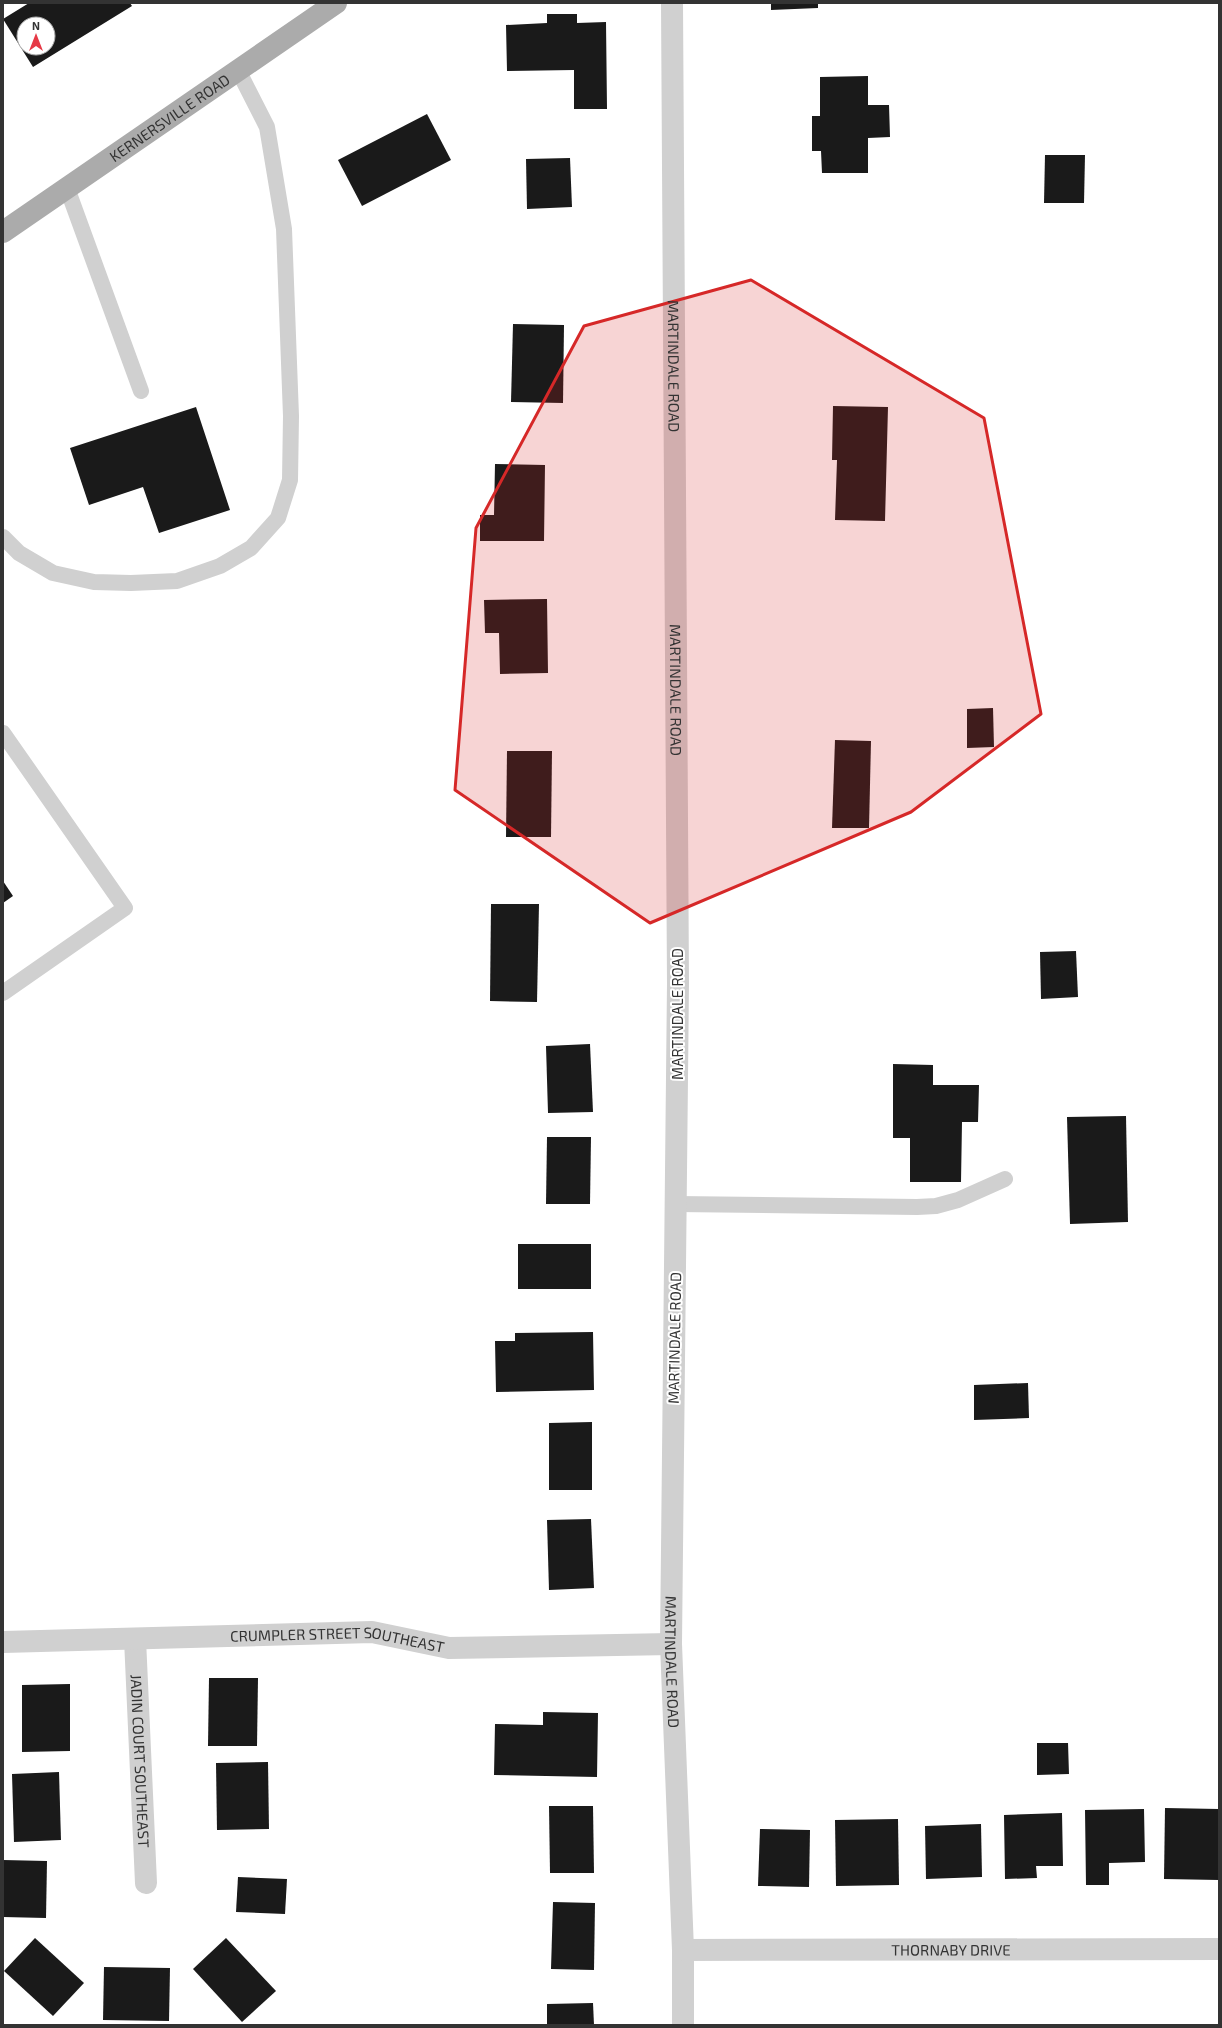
<svg xmlns="http://www.w3.org/2000/svg" width="1222" height="2028" viewBox="0 0 1222 2028" font-family="'Exo 2',sans-serif">
<style>
.building{fill:#1a1a1a;fill-rule:evenodd}
.lines{fill:none;stroke-linecap:round;stroke-linejoin:round}
.lane{stroke:#d0d0d0;stroke-width:16}
.street{stroke:#d0d0d0;stroke-width:22}
.primary{stroke:#ababab;stroke-width:22}
.marked{fill:#d62828;fill-opacity:0.2;stroke:#d62828;stroke-width:3;stroke-linejoin:round}
.labels{text-anchor:middle;dominant-baseline:central;stroke-width:4;stroke-linejoin:round;paint-order:stroke}
.street-label{font-size:15px;fill:#333;stroke:#fff}
</style>
<rect width="100%" height="100%" fill="#fff"/>
<g class="building">
<path d="M29 3H130L132 6 33 67 3 19ZM24 24H48V48H24Z"/>
<path d="M771 3H818V8L771 10Z"/>
<path d="M547 14H577V23L606 22 607 109H574V70L507 71 506 25 547 23Z"/>
<path d="M868 76V105H889L890 137 868 138V173H822L821 151H812V116H820V77Z"/>
<path d="M427 114 451 160 362 206 338 160Z"/>
<path d="M1045 155H1085L1084 203H1044Z"/>
<path d="M570 158 572 207 527 209 526 159Z"/>
<path d="M513 324 564 325 563 403 511 402Z"/>
<path d="M833 406 888 407 885 521 835 520 837 460H832Z"/>
<path d="M196 407 230 510 159 533 143 487 89 505 70 448Z"/>
<path d="M495 464 545 465 544 541H480V515H494Z"/>
<path d="M547 599 548 673 500 674 499 633H485L484 600Z"/>
<path d="M993 708 994 747 967 748V709Z"/>
<path d="M835 740 871 741 869 828H832Z"/>
<path d="M507 751H552L551 837H506Z"/>
<path d="M3 881 13 896 3 903Z"/>
<path d="M491 904H539L537 1002 490 1001Z"/>
<path d="M1076 951 1078 997 1041 999 1040 952Z"/>
<path d="M590 1044 593 1112 548 1113 546 1046Z"/>
<path d="M893 1064 933 1065V1085H979L978 1122H962L961 1182H910V1138H893Z"/>
<path d="M1126 1116 1128 1222 1070 1224 1067 1117Z"/>
<path d="M547 1137H591L590 1204H546Z"/>
<rect x="518" y="1244" width="73" height="45"/>
<path d="M593 1332 594 1390 496 1392 495 1341H515V1333Z"/>
<path d="M1028 1383 1029 1418 974 1420V1385Z"/>
<path d="M592 1422V1490H549V1423Z"/>
<path d="M591 1519 594 1588 549 1590 547 1520Z"/>
<path d="M209 1678H258L257 1746H208Z"/>
<path d="M70 1684V1751L22 1752V1685Z"/>
<path d="M543 1712 598 1713 597 1777 494 1775 495 1724 543 1725Z"/>
<path d="M1037 1743H1068L1069 1774 1037 1775Z"/>
<path d="M268 1762 269 1829 217 1830 216 1763Z"/>
<path d="M59 1772 61 1840 14 1842 12 1774Z"/>
<path d="M549 1806H593L594 1873H550Z"/>
<path d="M1165 1808 1219 1809V1880L1164 1879Z"/>
<path d="M1144 1809 1145 1862 1109 1863V1885H1086L1085 1810Z"/>
<path d="M1062 1813 1063 1866H1036L1037 1878 1005 1879 1004 1815Z"/>
<path d="M898 1819 899 1885 836 1886 835 1820Z"/>
<path d="M981 1824 982 1877 926 1879 925 1826Z"/>
<path d="M760 1829 810 1830 809 1887 758 1886Z"/>
<path d="M3 1860 47 1861 46 1918 3 1917Z"/>
<path d="M238 1877 287 1879 285 1914 236 1912Z"/>
<path d="M553 1902 595 1903 594 1970 551 1969Z"/>
<path d="M35 1938 84 1983 53 2016 4 1971Z"/>
<path d="M226 1938 276 1991 242 2022 193 1969Z"/>
<path d="M104 1967 170 1968 169 2021 103 2020Z"/>
<path d="M593 2003 594 2025H547V2004Z"/>
</g>
<g class="lines">
<g class="lane">
<path d="M67 188 141 391"/>
<path d="M3 537 19 553 53 573 94 582 131 583 177 581 220 566 251 548 278 518 290 480 291 416 284 229 267 127 238 70"/>
<path d="M3 733 125 908 3 993"/>
<path d="M676 1204 917 1207 936 1206 958 1200 1005 1179"/>
</g>
<g class="street">
<path id="s1" d="M672 3 678 983 671 1644 683 1950V2025"/>
<path id="s2" d="M135 1639 146 1883"/>
<path id="s3" d="M3 1642 372 1632 449 1648 671 1644"/>
<path id="s4" d="M683 1950 1219 1949"/>
</g>
<path class="primary" id="s5" d="M3 232 336 3"/>
</g>
<path class="marked" d="M751 280 984 418 1041 714 911 812 650 923 455 790 476 528 584 326Z"/>
<g class="labels">
<g class="street-label">
<text stroke="none"><textPath href="#s5" startOffset="202">KERNERSVILLE ROAD</textPath></text>
<text stroke="none"><textPath href="#s1" startOffset="363">MARTINDALE ROAD</textPath></text>
<text stroke="none"><textPath href="#s1" startOffset="687">MARTINDALE ROAD</textPath></text>
<text transform="translate(677 1014) rotate(-90)">MARTINDALE ROAD</text>
<text transform="translate(674 1338) rotate(-89)">MARTINDALE ROAD</text>
<text stroke="none"><textPath href="#s3" startOffset="335">CRUMPLER STREET SOUTHEAST</textPath></text>
<text stroke="none"><textPath href="#s1" startOffset="1659">MARTINDALE ROAD</textPath></text>
<text stroke="none"><textPath href="#s2" startOffset="122">JADIN COURT SOUTHEAST</textPath></text>
<text stroke="none"><textPath href="#s4" startOffset="268">THORNABY DRIVE</textPath></text>
</g>
</g>
<rect width="1222" height="2028" fill="none" stroke="#333333" stroke-width="8"/>
<g transform="translate(36 36)"><circle r="19" fill="#ffffff" stroke="#adadad"/>
<path d="M0-3L7 15L0 10L-7 15Z" fill="#e63946"/>
<text y="-6" font-size="11" font-weight="bold" text-anchor="middle" fill="#333333">N</text>
</g>
</svg>
